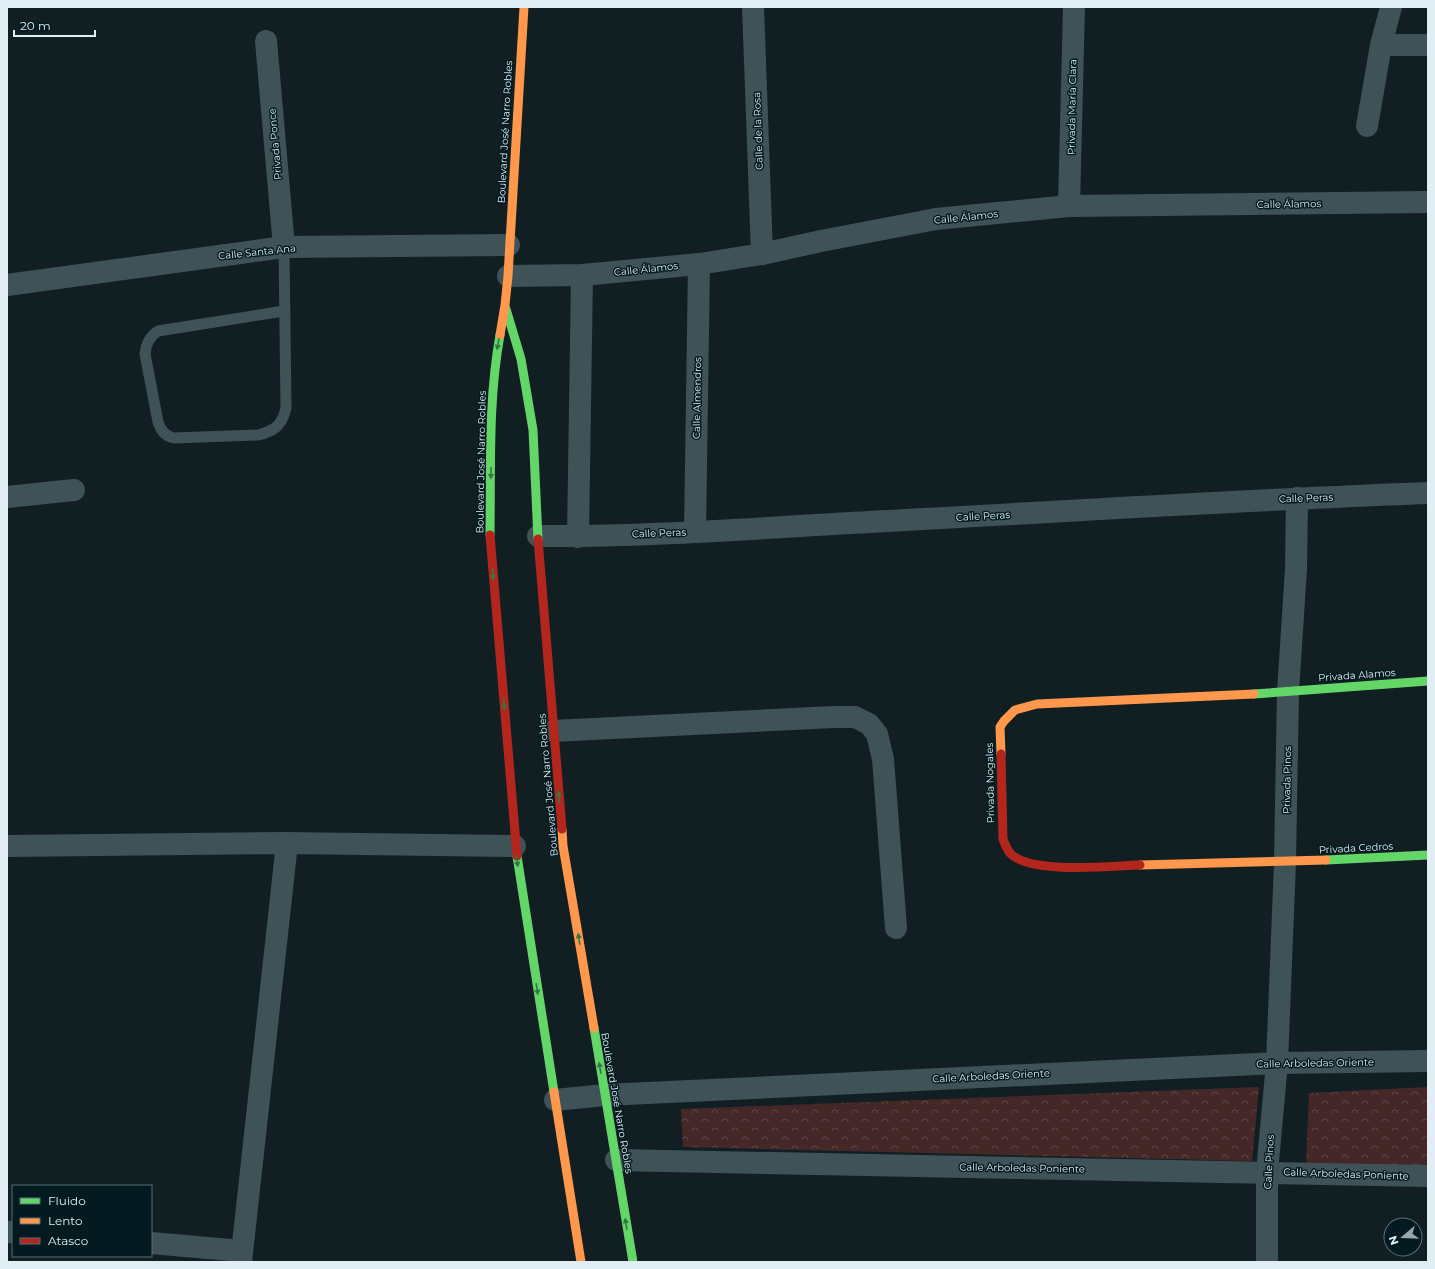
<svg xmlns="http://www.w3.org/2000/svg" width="1435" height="1269" viewBox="0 0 1435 1269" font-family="Montserrat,sans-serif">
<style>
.forest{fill:url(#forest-crowns)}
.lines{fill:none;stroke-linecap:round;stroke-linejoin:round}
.lane{stroke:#3e5257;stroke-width:11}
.street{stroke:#3e5257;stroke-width:22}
.fast{stroke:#63d668;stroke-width:9}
.slow{stroke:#ff974d;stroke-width:9}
.jam{stroke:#b3261e;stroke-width:9}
.oneway{fill:#327844}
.labels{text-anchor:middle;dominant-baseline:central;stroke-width:3;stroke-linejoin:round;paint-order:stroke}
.street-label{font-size:10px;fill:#e1eff4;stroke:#021a20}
</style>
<defs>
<pattern id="forest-crowns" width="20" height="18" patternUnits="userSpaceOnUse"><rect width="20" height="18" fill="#462727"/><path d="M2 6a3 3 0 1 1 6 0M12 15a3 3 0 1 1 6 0" fill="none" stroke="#604747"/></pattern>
</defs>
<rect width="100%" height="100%" fill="#111f23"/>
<g class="forest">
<path d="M1259 1087 1252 1161 683 1147 681 1109Z"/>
<path d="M1428 1087V1169L1306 1165 1309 1093Z"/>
</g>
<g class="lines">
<path class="lane" d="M284 311 158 331C149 337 146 344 145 354L158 422C161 431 165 436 174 438L258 435C275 431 282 425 286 408L284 247"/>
<g class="street">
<path d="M753 7 762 254"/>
<path d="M266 41 284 247"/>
<path d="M1381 45H1428"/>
<path d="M1367 126 1381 45 1391 7"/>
<path d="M1069 206 1074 7"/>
<path d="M508 276 582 275 699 264 762 254 821 241 936 219 1069 206 1428 202"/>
<path d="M7 285 284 247 509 245"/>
<path d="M7 497 74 490"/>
<path d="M695 532 699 264"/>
<path d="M538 536C648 537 758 528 869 522 1055 512 1241 500 1428 493"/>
<path d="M578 537 582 275"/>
<path d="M553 731 834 717H855L869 724 877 734 883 759 896 928"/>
<path d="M7 846 287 843 515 846"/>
<path d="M555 1100 605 1095 1277 1063 1428 1061"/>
<path d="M616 1160 1428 1176"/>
<path d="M7 1232H13"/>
<path d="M151 1243 242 1251"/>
<path d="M241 1262 287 843"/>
<path d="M1267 1262V1172L1277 1063 1285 862 1288 692 1296 569 1297 498"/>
</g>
<g class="fast">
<path d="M506 309 521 359 533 430 538 539"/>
<path d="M490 535C491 469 488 400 500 335"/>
<path d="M1254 694 1428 681"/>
<path d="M517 856 554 1092"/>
<path d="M1326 860 1428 855"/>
<path d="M594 1028 633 1262"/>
</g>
<g class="slow">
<path d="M500 335 505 305 508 276 524 7"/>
<path d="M1001 754 1000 727 1004 721 1015 710 1037 704 1254 694"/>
<path d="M562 829 563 846 594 1028"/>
<path d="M1140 865 1326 860"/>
<path d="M554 1092 581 1262"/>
</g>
<g class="jam">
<path d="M490 535 517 856"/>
<path d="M538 539 562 829"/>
<path d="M1001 754 1003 839C1005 844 1007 851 1012 855 1035 874 1109 866 1140 865"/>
</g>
</g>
<defs><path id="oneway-solid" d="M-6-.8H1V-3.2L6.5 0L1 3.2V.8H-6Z"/></defs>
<g class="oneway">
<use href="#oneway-solid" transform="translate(498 344) rotate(100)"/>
<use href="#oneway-solid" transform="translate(491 473) rotate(91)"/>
<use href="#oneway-solid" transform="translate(493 574) rotate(86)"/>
<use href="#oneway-solid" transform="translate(504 704) rotate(86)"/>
<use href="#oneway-solid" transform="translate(559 797) rotate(-95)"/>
<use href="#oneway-solid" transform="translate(517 861) rotate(81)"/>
<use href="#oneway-solid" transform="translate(579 939) rotate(-99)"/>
<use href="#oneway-solid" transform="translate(537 989) rotate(81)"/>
<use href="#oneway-solid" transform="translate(600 1068) rotate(-99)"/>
<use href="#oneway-solid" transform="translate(626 1224) rotate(-99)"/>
</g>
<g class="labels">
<g class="street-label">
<text transform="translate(1072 107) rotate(-89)">Privada María Clara</text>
<text transform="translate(758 131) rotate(-92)">Calle de la Rosa</text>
<text transform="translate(505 132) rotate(-87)">Boulevard José Narro Robles</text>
<text transform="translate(275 144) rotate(-95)">Privada Ponce</text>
<text transform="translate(1289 204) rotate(-1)">Calle Álamos</text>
<text transform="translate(966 217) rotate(-6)">Calle Álamos</text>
<text transform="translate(257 252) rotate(-6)">Calle Santa Ana</text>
<text transform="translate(646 269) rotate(-6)">Calle Álamos</text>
<text transform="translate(697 398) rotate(-89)">Calle Almendros</text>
<text transform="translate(481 462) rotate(-89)">Boulevard José Narro Robles</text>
<text transform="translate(1306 498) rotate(-2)">Calle Peras</text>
<text transform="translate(983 516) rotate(-3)">Calle Peras</text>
<text transform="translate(659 533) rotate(-2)">Calle Peras</text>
<text transform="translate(1357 675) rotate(-4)">Privada Alamos</text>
<text transform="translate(1287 780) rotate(-89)">Privada Pinos</text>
<text transform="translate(990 783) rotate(-91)">Privada Nogales</text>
<text transform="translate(548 785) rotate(-95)">Boulevard José Narro Robles</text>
<text transform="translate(1356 848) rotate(-3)">Privada Cedros</text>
<text transform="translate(1315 1063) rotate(-1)">Calle Arboledas Oriente</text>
<text transform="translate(991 1076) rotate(-3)">Calle Arboledas Oriente</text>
<text transform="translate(617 1103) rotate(80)">Boulevard José Narro Robles</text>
<text transform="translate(1269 1162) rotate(-87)">Calle Pinos</text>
<text transform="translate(1022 1168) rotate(1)">Calle Arboledas Poniente</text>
<text transform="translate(1346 1174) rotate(2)">Calle Arboledas Poniente</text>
</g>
</g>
<rect width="1435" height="1269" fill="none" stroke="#e1eff4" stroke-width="16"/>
<rect x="12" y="1185" width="140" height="72" fill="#021a20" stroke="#5b6f75"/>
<rect x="20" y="1198" width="20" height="6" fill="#63d668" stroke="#5b6f75"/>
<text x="48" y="1205" font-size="12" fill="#e1eff4">Fluido</text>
<rect x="20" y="1218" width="20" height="6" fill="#ff974d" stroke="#5b6f75"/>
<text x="48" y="1225" font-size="12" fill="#e1eff4">Lento</text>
<rect x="20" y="1238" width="20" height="6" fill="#b3261e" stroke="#5b6f75"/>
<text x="48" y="1245" font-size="12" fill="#e1eff4">Atasco</text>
<g transform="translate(1403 1237) rotate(251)"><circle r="19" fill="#021a20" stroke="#5b6f75"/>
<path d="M0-3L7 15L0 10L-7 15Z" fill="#98a6ab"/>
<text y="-6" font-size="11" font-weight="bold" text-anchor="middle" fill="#e1eff4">N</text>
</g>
<path d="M14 30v6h81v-6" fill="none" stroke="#e1eff4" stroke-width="2"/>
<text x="20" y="30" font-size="12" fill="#e1eff4" stroke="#021a20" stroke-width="3" paint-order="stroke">20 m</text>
</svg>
